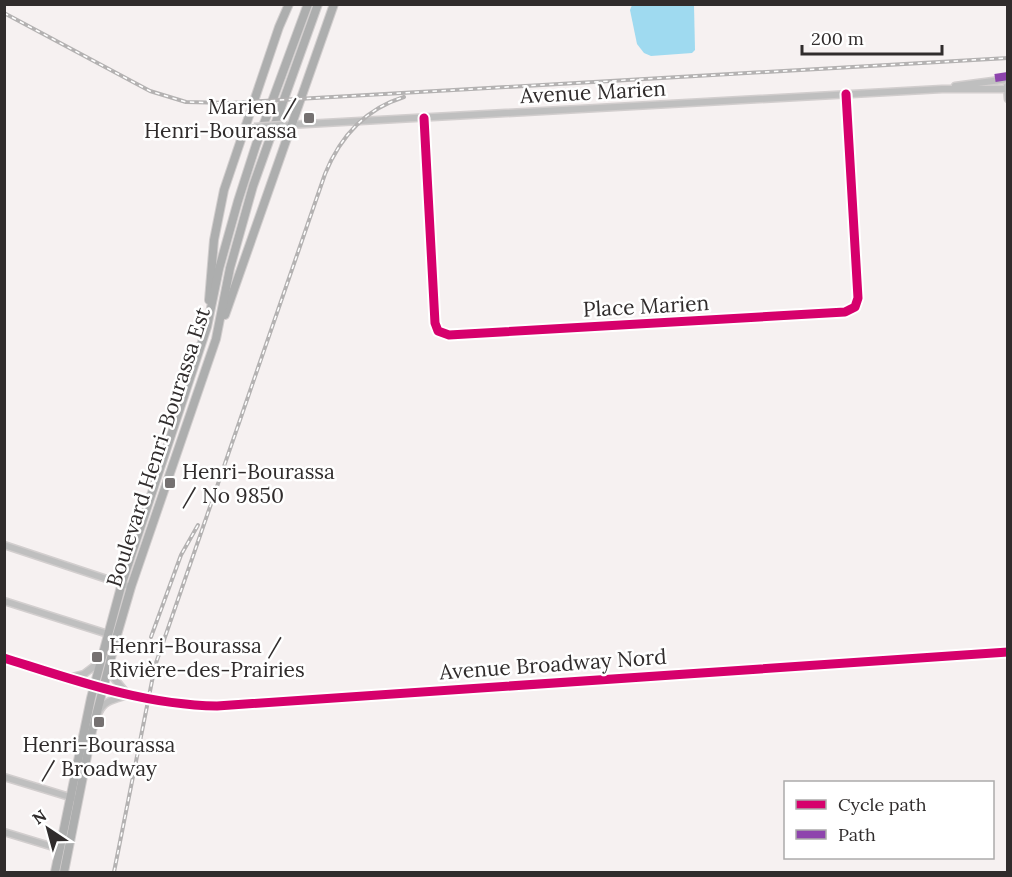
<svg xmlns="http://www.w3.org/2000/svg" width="1012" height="877" viewBox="0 0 1012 877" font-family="Lora,serif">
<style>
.water{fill:#9fdaf0}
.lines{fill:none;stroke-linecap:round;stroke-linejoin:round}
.minor-casing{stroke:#d2cece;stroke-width:9}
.major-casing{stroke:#d2cece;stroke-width:10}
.minor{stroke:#bfbfbf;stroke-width:6}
.major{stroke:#adaeae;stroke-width:8}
.rail-casing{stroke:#b4b2b2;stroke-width:4}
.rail{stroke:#fff;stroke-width:1.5;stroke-dasharray:4.5;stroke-linecap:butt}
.minor-bridge-casing{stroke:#d2cece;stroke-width:9;stroke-linecap:butt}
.minor-bridge{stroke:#bfbfbf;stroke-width:6}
.quiet{stroke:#8e44ad;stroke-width:8;stroke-dasharray:15 8;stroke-linecap:butt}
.cycleway-casing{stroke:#fff;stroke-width:13}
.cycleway{stroke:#d6006c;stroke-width:9}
.poi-dot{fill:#757171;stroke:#fff;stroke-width:2}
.labels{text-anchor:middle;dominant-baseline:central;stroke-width:5;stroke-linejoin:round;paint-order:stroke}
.street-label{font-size:21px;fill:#302c2c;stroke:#fff}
.poi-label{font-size:21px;fill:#302c2c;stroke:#fff;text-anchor:start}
</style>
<rect width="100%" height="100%" fill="#f6f1f1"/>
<path class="water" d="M632 5H694L695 50 692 53 651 56 644 53 637 44 630 10Z"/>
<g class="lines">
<defs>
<g id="minor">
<path d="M955 86 1008 79"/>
<path d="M1007 86 1008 99"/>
<path d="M424 118 435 323 438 331 449 335 845 312 855 307 858 298 846 94"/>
<path d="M288 125 942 89H1008"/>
<path d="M4 545 131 587"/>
<path d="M4 601 108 634"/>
<path d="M4 658C74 680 143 705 217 706L1008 652"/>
<path d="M110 666 113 677 128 695"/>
<path d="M72 677 84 674 101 661"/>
<path d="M99 712C104 700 116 699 128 695"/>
<path d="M4 777 73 798"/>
<path d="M4 832 60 849"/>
</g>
<g id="major">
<path d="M209 300 214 240 224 190 279 27 289 4"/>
<path d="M225 315 334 4"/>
<path d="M55 872 91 698 122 583 207 327 219 269 238 201 256 145 308 4"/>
<path d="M64 872 92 731 117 635 131 587 216 339 230 268 253 186 318 4"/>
</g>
</defs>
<use href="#minor" class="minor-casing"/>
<use href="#major" class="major-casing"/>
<use href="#minor" class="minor"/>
<use href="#major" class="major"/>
<defs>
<g id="rail">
<path d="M4 13 150 91 186 102 230 103 1008 58"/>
<path d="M151 637 181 555 198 525"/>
<path d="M114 872 155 666 325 174C340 137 365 109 404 97"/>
</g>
</defs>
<use href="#rail" class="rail-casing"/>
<use href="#rail" class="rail"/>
<defs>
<path id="minor-bridge" d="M254 127 282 125"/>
</defs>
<use href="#minor-bridge" class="minor-bridge-casing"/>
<use href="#minor-bridge" class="minor-bridge"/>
<g class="quiet">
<path d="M995 78 1008 76"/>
<path d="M305 116 309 118"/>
</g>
<defs>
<g id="cycleway">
<path d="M424 118 435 323 438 331 449 335 845 312 855 307 858 298 846 94"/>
<path d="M4 658C74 680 143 705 217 706L1008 652"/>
</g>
</defs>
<use href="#cycleway" class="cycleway-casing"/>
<use href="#cycleway" class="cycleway"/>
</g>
<g class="poi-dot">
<rect x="303" y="112" width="12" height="12" rx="3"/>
<rect x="164" y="477" width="12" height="12" rx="3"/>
<rect x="91" y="651" width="12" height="12" rx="3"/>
<rect x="93" y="716" width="12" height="12" rx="3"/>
</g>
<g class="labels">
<g class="street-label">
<text transform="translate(593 92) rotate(-3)">Avenue Marien</text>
<text transform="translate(646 306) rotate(-3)">Place Marien</text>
<text transform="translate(158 447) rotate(-72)">Boulevard Henri-Bourassa Est</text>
<text transform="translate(553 664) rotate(-4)">Avenue Broadway Nord</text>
</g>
<g class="poi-label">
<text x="297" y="106" text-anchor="end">Marien /<tspan x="297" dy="24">Henri-Bourassa</tspan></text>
<text x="182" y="471">Henri-Bourassa<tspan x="182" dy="24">/ No 9850</tspan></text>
<text x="109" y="645">Henri-Bourassa /<tspan x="109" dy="24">Rivière-des-Prairies</tspan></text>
<text x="99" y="744" text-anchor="middle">Henri-Bourassa<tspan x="99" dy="24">/ Broadway</tspan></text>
</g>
</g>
<rect width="1012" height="877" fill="none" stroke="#302c2c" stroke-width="12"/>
<rect x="784" y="781" width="210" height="78" fill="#ffffff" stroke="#acabab" stroke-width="1.5"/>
<rect x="796" y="800" width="30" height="9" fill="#d6006c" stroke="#acabab" stroke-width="1.5"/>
<text x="838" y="811" font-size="18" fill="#302c2c">Cycle path</text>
<rect x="796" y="830" width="30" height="9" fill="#8e44ad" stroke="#acabab" stroke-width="1.5"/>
<text x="838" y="841" font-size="18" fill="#302c2c">Path</text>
<g transform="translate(48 829) rotate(324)" stroke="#ffffff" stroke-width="4.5" paint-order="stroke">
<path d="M0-4.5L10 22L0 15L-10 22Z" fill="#302c2c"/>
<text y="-9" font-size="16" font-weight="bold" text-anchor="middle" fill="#302c2c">N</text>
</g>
<path d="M802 45v9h140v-9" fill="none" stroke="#302c2c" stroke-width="3"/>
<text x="811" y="45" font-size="18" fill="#302c2c" stroke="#ffffff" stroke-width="4.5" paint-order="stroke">200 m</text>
</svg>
